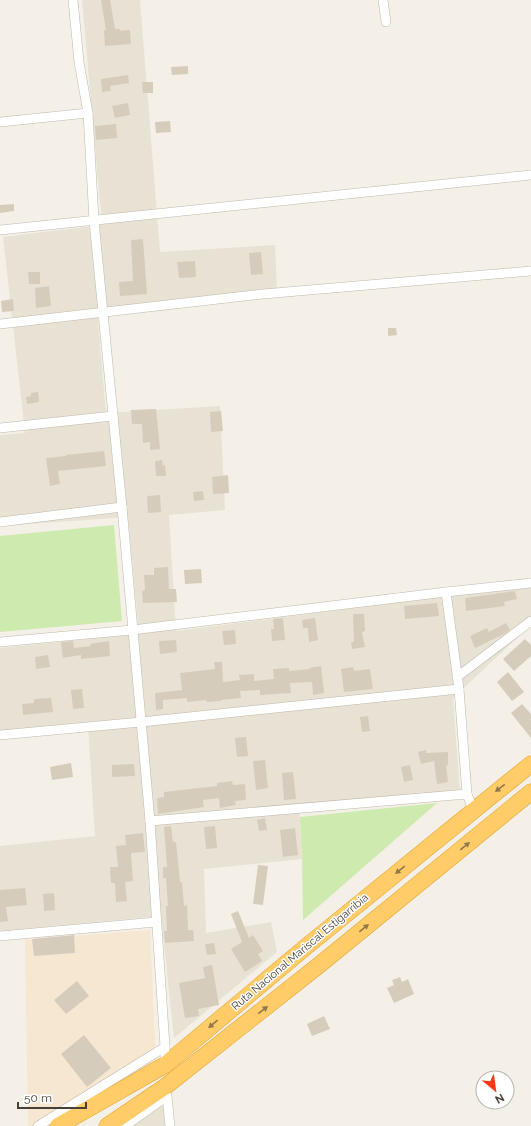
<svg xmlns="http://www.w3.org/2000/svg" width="531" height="1126" viewBox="0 0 531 1126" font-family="Raleway,sans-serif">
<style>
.residential{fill:#e8e2d5}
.commercial{fill:#f6e7d1}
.green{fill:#cfeaae}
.building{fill:#d6ccbc}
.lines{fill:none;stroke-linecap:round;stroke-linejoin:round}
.street-casing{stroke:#c0b8a9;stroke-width:10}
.highway-casing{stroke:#e2a233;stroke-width:17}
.street{stroke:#fff;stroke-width:9}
.highway{stroke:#ffcc67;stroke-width:16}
.oneway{fill:#91784a}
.labels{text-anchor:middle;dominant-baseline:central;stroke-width:3;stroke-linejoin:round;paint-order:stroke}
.street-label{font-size:11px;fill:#474036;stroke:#fff}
</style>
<rect width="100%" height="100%" fill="#f4f0e7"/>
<g class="residential">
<path d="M82 0H140L160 252 275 245 277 291 97 310 106 413 220 406 225 510 169 515 176 631 531 585V625L453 698 460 791 299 804 302 859 204 869 206 933 271 922 277 952 174 1038 161 916 0 931V846L95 836 88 725 0 733V648L139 634 128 517 0 526V435L25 433 3 237 102 225Z"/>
<path d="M163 1101 165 1126H134Z"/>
</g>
<path class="commercial" d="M150 930 156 1061 33 1126H28L25 940Z"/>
<g class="green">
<path d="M114 525 122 621 0 632V536Z"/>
<path d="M437 803 303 920 302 859 300 817Z"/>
</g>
<g class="building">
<path d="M101 0H110L115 29H120V31L130 30 131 44 105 46 104 30H106Z"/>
<path d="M188 66V74L172 75 171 67Z"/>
<path d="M128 75 129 83 110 86 111 91 102 92 101 79Z"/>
<path d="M142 82H153V93H143Z"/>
<path d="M128 103 130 115 115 118 112 106Z"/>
<path d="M170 121 171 132 156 133 155 122Z"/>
<path d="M116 124 117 138 96 140 95 126Z"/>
<path d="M14 204V211L0 213V205Z"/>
<path d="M143 239 147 294 120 296 119 282 133 281 131 240Z"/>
<path d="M261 252 263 274 251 275 249 253Z"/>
<path d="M195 261 196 277 179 278 177 262Z"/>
<path d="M28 272H40V284H29Z"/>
<path d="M49 286 51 306 36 308 35 288Z"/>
<path d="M13 299 14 311 2 312 1 301Z"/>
<path d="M388 328H396L397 335 388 336Z"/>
<path d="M38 392 39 402 27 404 26 397 31 396V393Z"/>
<path d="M156 409 160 449 150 450V442L143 443 142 424H132L131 410Z"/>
<path d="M221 411 223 431 211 432 210 412Z"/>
<path d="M104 451 106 466 58 471 60 484 50 486 46 458 66 456V455Z"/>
<path d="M162 460 163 466 165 465 166 476H156L155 461Z"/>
<path d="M228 475 229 493 213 494 212 477Z"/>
<path d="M203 491 204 500 194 501 193 492Z"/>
<path d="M160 495 161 512 148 513 147 496Z"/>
<path d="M168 567 169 589H176L177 602 143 603 142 591 145 590 144 575H154V568Z"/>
<path d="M201 569 202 583 185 584 184 570Z"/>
<path d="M515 591 517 599 504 602 505 606 466 611 465 598Z"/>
<path d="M437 603 439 616 405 619 404 606Z"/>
<path d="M353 614H364L365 631 362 632 365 647 352 649 351 642H354Z"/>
<path d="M283 618 285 640 272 641 271 629H274L273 619Z"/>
<path d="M315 618 318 640 309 642 308 628H303L302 620Z"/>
<path d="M506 623 510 630 502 635 475 648 470 636 487 628 489 632Z"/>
<path d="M235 630 236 644 224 645 222 631Z"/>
<path d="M525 639 531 645V656L514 671 503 659Z"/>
<path d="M176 640 177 652 160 654 159 641Z"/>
<path d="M73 641 74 648 91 646 90 644 109 641 110 656 81 659V655L63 658 61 642Z"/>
<path d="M48 655 50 667 36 669 35 657Z"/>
<path d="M214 662H222L223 682 240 680 239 675 254 674V681L274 679 273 669 289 668V671L310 669 309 668 321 666 324 693 313 695 312 682 290 683 291 693 260 695V690L240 691 241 698 221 700V701L206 702V700L187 702V698L163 700V709L156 710 155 693 182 690 180 673 215 669Z"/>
<path d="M353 667 354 671 370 669 373 689 344 692 341 669Z"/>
<path d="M508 672 524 692 512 701 497 682Z"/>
<path d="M82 689 84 708 73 709 71 690Z"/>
<path d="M51 698 53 712 23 715 22 704 34 703V699Z"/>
<path d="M522 704 531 714V738L511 713Z"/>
<path d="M368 716 370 731 362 732 360 717Z"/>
<path d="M246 737 248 756 237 757 235 738Z"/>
<path d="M426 750V753L448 752V765L446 766 448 782 437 784 434 761 421 764 418 752Z"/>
<path d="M265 760 268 788 256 790 253 761Z"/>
<path d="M71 763 73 777 52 780 50 767Z"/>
<path d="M134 764 135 776 112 777V765Z"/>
<path d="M410 765 413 780 404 782 401 767Z"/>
<path d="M293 772 296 799 284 800 282 773Z"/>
<path d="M232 781 233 785 245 784 246 800 235 801 236 805 220 808 219 798 203 800 204 807 158 814 157 798 164 797V792L217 786V783Z"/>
<path d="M265 818 267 830 259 831 257 820Z"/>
<path d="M171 826 173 842H176L180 882H182L184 906 187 905 188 930H193L194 941 165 943 164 931H167L166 906H168L166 878H163V867H167L164 827Z"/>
<path d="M215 826 217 848 206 849 204 827Z"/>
<path d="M295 828 298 855 283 857 280 830Z"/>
<path d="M143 833 145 852 131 853 133 881 125 882 127 901 116 902 115 883H111L110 867H118L116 846 126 845 125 835Z"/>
<path d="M258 865 268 866 263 905 253 904Z"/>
<path d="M25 888 27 905 6 907 8 921 0 922V890Z"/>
<path d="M54 893 55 910 44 911 43 894Z"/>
<path d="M238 911 249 938 253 935 263 951 258 954 262 961 245 972 231 949 242 942 231 914Z"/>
<path d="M74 935 75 953 34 956 32 939Z"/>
<path d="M214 943 216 954 207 955 205 944Z"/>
<path d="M212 965 219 1005 198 1009 199 1016 185 1018 179 983 205 978 203 967Z"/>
<path d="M400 977 402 982 408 979 414 994 394 1003 387 988 394 985 392 980Z"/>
<path d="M77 981 89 996 66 1014 54 1000Z"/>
<path d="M324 1016 330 1029 312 1036 307 1024Z"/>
<path d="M84 1035 111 1068 87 1087 61 1054Z"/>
</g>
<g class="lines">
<defs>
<g id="street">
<path d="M73 0 79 62 88 113 94 221 122 507 150 821 165 1047V1065"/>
<path d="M383 0 386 22"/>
<path d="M0 122 88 113"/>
<path d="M0 230 531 175"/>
<path d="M0 324 263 294 531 271"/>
<path d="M0 428 113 416"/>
<path d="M0 522 122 507"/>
<path d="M446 592 531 583"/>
<path d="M0 642 132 630 446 592 459 689 467 794 473 810"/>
<path d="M457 677 531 621"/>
<path d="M0 735 141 722 459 689"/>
<path d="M150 821 467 794"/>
<path d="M0 936 156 922"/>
<path d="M38 1126 165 1047"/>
<path d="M125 1126 167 1096 170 1126"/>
</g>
<g id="highway">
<path d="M58 1126 165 1065 307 946 531 764"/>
<path d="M107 1126 166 1086 318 966 531 792"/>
</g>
</defs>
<use href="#street" class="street-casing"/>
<use href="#highway" class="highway-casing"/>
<use href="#street" class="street"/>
<use href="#highway" class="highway"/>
</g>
<defs><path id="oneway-solid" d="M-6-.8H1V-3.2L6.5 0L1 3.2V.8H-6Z"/></defs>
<g class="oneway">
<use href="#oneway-solid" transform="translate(500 788) rotate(142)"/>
<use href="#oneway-solid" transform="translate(465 846) rotate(-39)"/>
<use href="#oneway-solid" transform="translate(400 870) rotate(141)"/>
<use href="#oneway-solid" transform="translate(364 928) rotate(-39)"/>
<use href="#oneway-solid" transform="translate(263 1010) rotate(-38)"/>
<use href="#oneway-solid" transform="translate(213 1024) rotate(140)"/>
</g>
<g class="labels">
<g class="street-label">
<text transform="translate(300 952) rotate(-40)">Ruta Nacional Mariscal Estigarribia</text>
</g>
</g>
<g transform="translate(495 1090) rotate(151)"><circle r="19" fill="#ffffff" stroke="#b5b3af"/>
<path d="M0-3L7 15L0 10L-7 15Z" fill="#ff3613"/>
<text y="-6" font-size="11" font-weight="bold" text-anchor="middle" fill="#474036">N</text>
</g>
<path d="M18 1102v6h68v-6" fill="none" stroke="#474036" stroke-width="2"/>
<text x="24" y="1102" font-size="12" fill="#474036" stroke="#ffffff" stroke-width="3" paint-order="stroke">50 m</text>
</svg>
